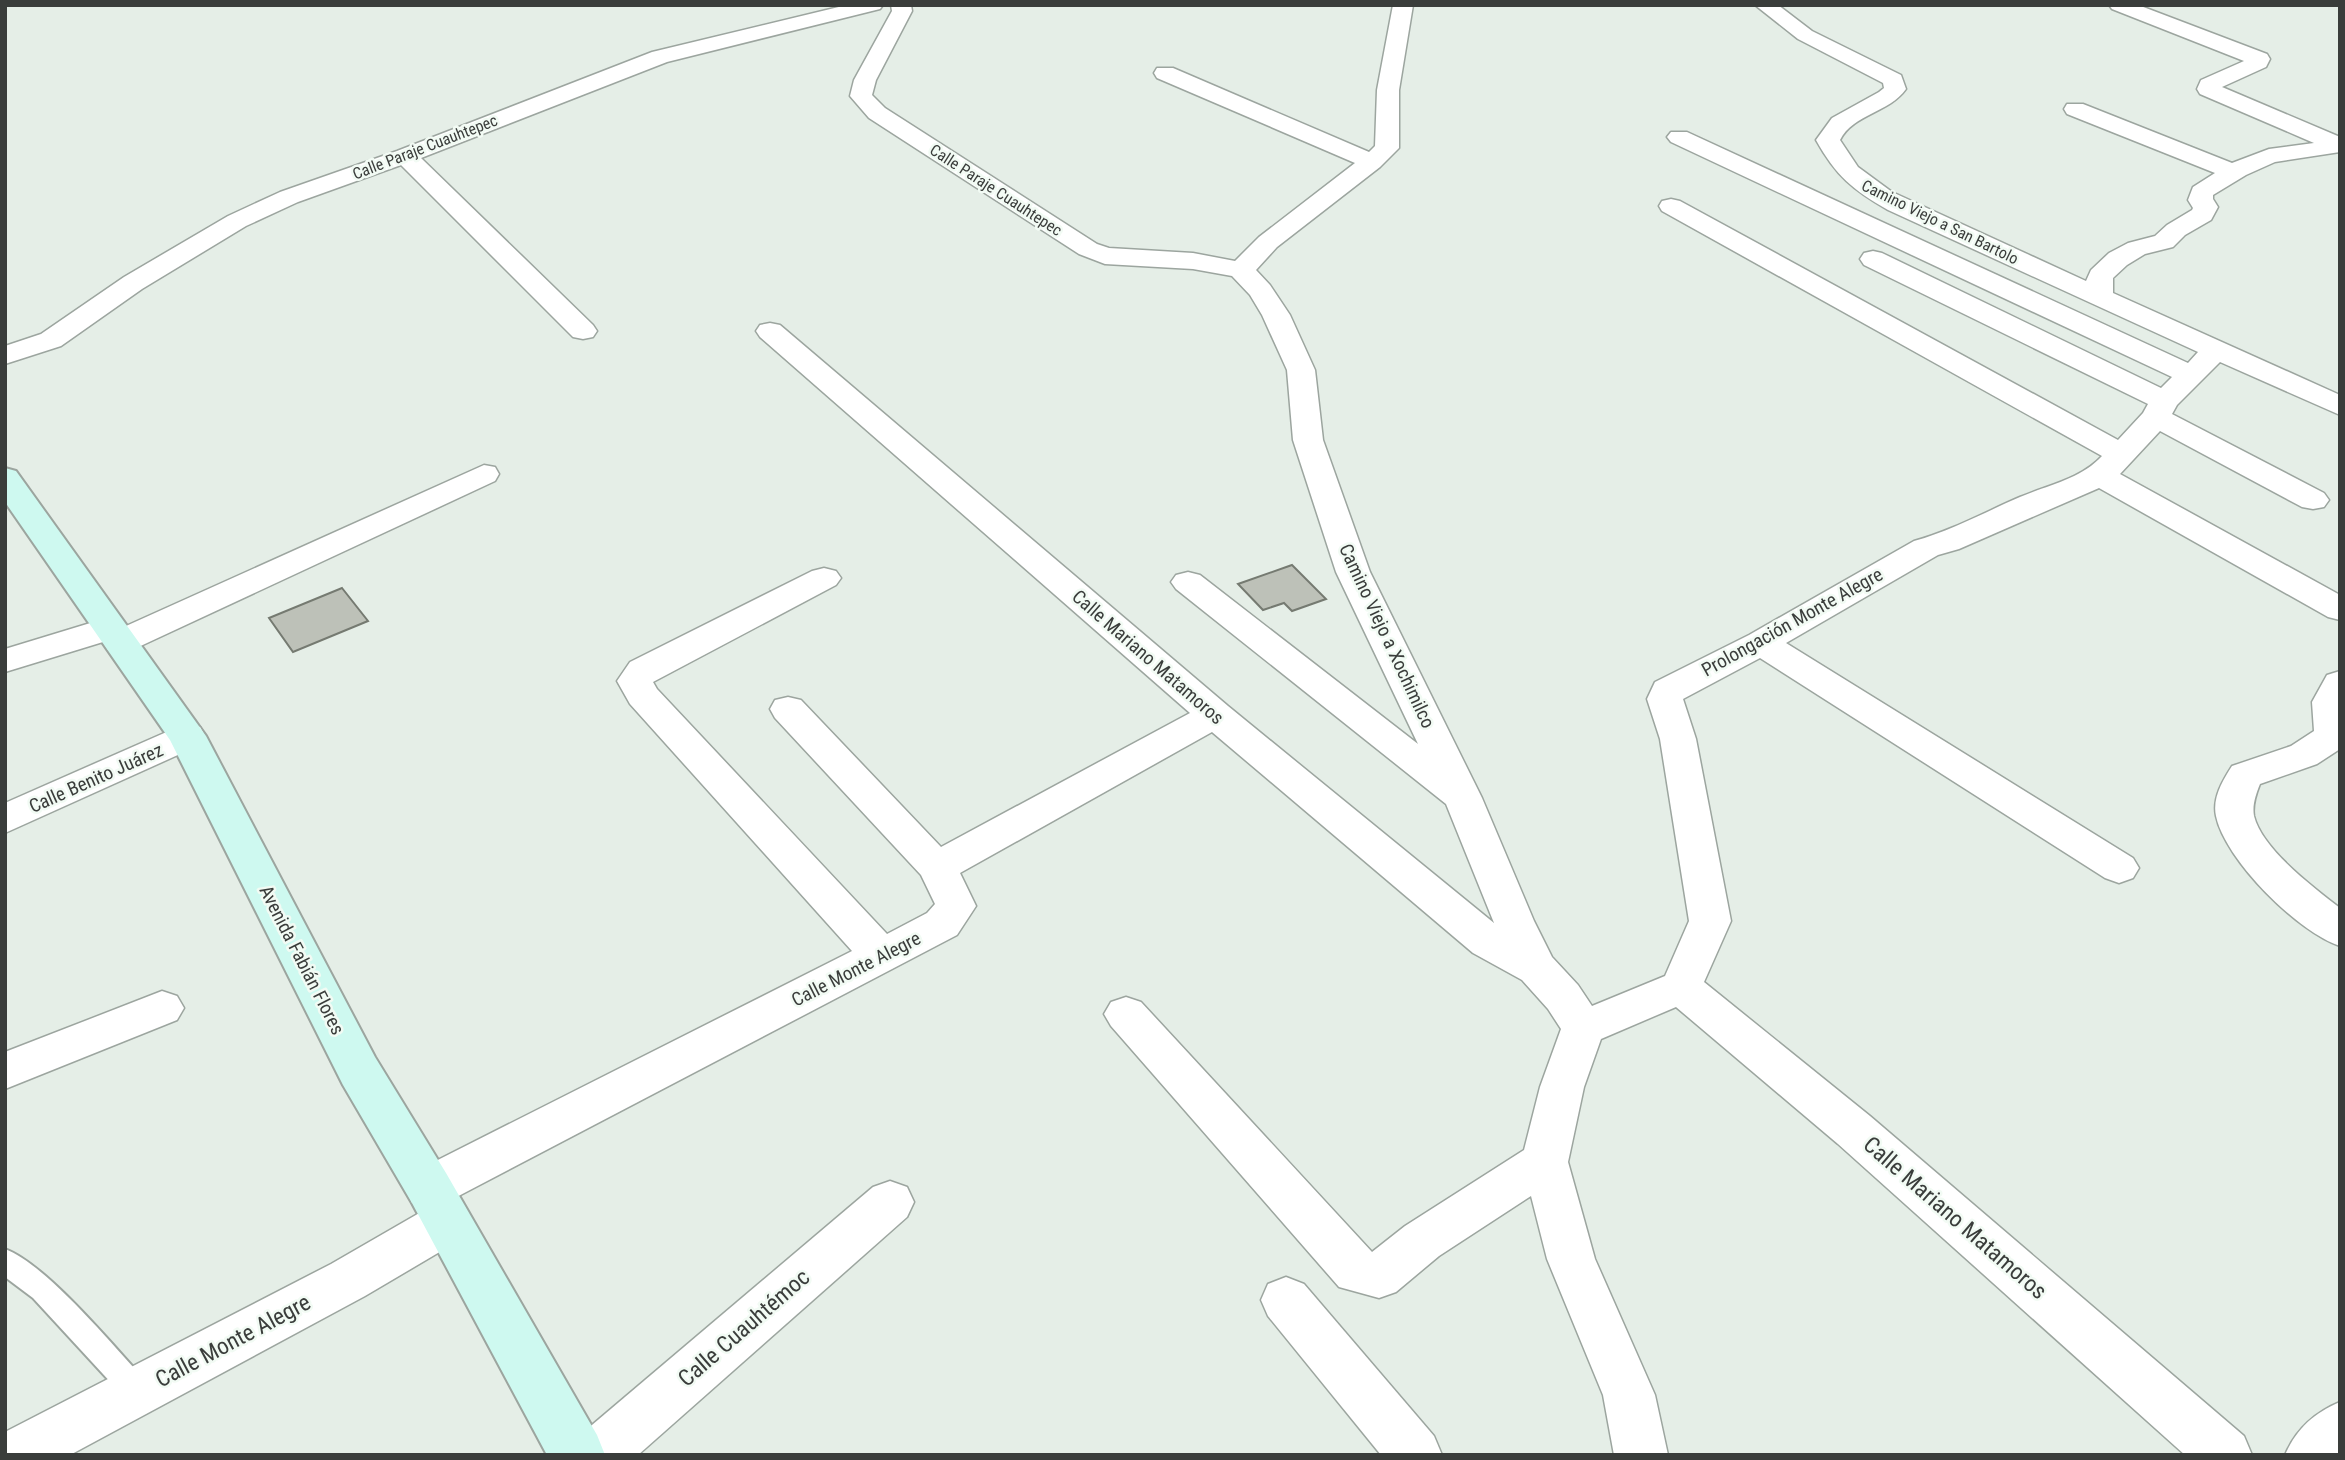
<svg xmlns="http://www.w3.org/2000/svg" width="2345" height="1460" viewBox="0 0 2345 1460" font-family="'Roboto Condensed',sans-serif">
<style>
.building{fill:#bdc1b8;stroke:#757a71;stroke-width:2}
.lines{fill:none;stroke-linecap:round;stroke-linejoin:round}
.service-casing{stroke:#9ca59f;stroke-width:4}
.minor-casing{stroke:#9ca59f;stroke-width:3}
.secondary-casing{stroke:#9ca59f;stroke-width:4}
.service{fill:#fff;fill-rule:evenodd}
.minor{fill:#fff;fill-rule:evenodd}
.secondary{fill:#cef9f0;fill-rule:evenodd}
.labels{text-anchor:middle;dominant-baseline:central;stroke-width:5;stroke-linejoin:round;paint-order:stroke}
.far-street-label{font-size:16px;fill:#3a3d3b;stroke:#f2fbf4}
.street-label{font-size:19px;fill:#3a3d3b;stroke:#f2fbf4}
.near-street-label{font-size:23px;fill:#3a3d3b;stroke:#f2fbf4}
</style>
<rect width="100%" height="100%" fill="#e5eee7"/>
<g class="building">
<path d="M1292 565 1326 599 1292 611 1284 603 1263 610 1238 584Z"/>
<path d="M342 588 368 621 293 652 269 618Z"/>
</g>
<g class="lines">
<defs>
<path id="service" d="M5 1249C47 1265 113 1346 146 1381L150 1390 146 1399 136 1403 126 1399 33 1298 5 1277Z"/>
<g id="minor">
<path d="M847 5H883L880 9 667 62 421 158 593 325 597 331 593 337 583 339 573 337 401 165 298 202 246 226 142 289 61 346 5 364V346L41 334 124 277 228 216 280 192 397 151 652 52Z"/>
<path d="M891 5H911L912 11 876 80 872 95 885 108 1097 244 1109 248 1193 253 1235 261 1259 237 1355 163 1157 78 1154 73 1157 68H1173L1369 152 1375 146 1377 90 1393 5H1413L1399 90V148L1380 167 1277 247 1256 270 1270 285 1290 315 1315 370 1323 440 1370 572 1482 798 1534 921 1552 957 1578 985 1592 1006 1665 976 1689 921 1660 739 1647 699 1655 682 1749 635 1914 541C1951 531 1985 512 2020 497 2048 485 2081 479 2102 456L1662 211 1659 206 1662 201 1671 199 1680 201 2118 440 2143 413 2148 404 1864 265 1860 259 1864 253 1873 251 1882 253 2161 388 2172 377 1671 142 1667 137 1671 132H1687L2188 363 2198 352 1888 210C1853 190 1836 176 1816 140L1832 118 1879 92 1884 88 1883 83 1798 39 1755 5H1778L1812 31 1901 75 1906 89C1889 113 1853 114 1840 140L1858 167 1892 192 2086 281 2091 270 2109 253 2128 243 2155 236 2167 225 2192 210 2193 208 2188 200 2193 187 2215 173 2067 114 2064 109 2067 104H2083L2232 163 2269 149 2314 143 2200 94 2197 89 2201 80 2244 61 2112 9 2109 5H2138L2267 54 2270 59 2266 67 2222 87 2340 137V152L2275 162 2246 175 2213 195V199L2218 207 2211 220 2185 235 2173 247 2145 254 2127 265 2113 278V293L2340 395V415L2220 362 2177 405 2172 414 2324 493 2329 500 2324 507 2313 509 2302 507 2160 431 2120 474 2340 595V620L2328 617 2099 488 1959 549 1938 555 1786 643 2133 858 2139 868 2133 878 2119 883 2105 878 1760 658 1683 699 1696 739 1731 921 1704 982 1870 1116 2244 1436 2252 1455H2185L1838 1144 1676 1007 1601 1039 1584 1087 1568 1162 1595 1259 1655 1395 1668 1455H1614L1603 1395 1547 1259 1531 1196 1439 1256 1396 1292 1379 1298 1339 1287 1111 1026 1104 1014 1111 1002 1126 997 1141 1002 1372 1252 1405 1226 1524 1150 1540 1087 1561 1029 1548 1009 1522 980 1473 953 1212 732 960 873 976 906 957 935 449 1201 465 1207 472 1222 465 1237 365 1296 70 1455H5V1432L331 1264 428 1208 412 1203 405 1188 412 1173 852 951 630 704 617 681 630 662 812 571 824 568 836 571 841 578 836 585 653 682 657 689 887 934 927 913 935 904 921 875 775 718 770 709 775 700 788 697 801 700 941 847 1190 713 760 337 756 331 760 325 770 323 780 325 1228 706 1494 923 1446 804 1176 589 1171 582 1176 575 1188 572 1200 575 1418 744 1336 572 1293 440 1287 370 1262 315 1250 295 1232 276 1193 269 1105 264 1079 254 869 118 850 96 854 80 892 11Z"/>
<path d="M484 465 495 467 499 474 495 481 132 650 120 653 108 650 103 642 5 672V649L110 617 122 620 126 626Z"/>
<path d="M2340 671V749L2317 764 2260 784C2256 794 2252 805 2254 816 2262 849 2314 888 2340 908V946C2299 933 2225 860 2216 816 2212 798 2223 780 2232 766L2291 746 2314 731 2312 702 2327 675Z"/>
<path d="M187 723 200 727 205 736 200 745 5 833V803Z"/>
<path d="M162 991 177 996 184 1008 177 1020 5 1089V1052Z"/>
<path d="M890 1181 907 1187 914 1202 907 1217 638 1455H571L579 1436 873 1187Z"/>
<path d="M1286 1277 1304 1284 1434 1436 1442 1455H1381L1268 1316 1261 1300 1268 1284Z"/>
<path d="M2340 1402V1455H2285C2296 1429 2314 1413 2340 1402Z"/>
</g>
<path id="secondary" d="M5 468 16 471 206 736 375 1057 446 1173 597 1435 605 1455H547L412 1203 343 1085 170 740 5 502Z"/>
</defs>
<use href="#service" class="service-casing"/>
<use href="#minor" class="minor-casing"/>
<use href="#secondary" class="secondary-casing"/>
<use href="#service" class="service"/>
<use href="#minor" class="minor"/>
<use href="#secondary" class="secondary"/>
</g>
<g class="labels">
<g class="far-street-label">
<text transform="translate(425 147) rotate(-21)">Calle Paraje Cuauhtepec</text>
<text transform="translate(996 190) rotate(33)">Calle Paraje Cuauhtepec</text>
<text transform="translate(1940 222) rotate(26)">Camino Viejo a San Bartolo</text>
</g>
<g class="street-label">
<text transform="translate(1792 622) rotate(-29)">Prolongación Monte Alegre</text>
<text transform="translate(1387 636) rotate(65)">Camino Viejo a Xochimilco</text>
<text transform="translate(1148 657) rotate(41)">Calle Mariano Matamoros</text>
<text transform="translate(96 778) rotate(-24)">Calle Benito Juárez</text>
<text transform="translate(302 960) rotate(63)">Avenida Fabián Flores</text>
<text transform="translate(856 969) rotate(-27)">Calle Monte Alegre</text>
</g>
<g class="near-street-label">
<text transform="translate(1955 1218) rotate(41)">Calle Mariano Matamoros</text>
<text transform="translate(744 1328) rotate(-41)">Calle Cuauhtémoc</text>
<text transform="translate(233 1341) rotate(-28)">Calle Monte Alegre</text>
</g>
</g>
<rect width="2345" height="1460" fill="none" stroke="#3a3d3b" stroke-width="14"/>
</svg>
